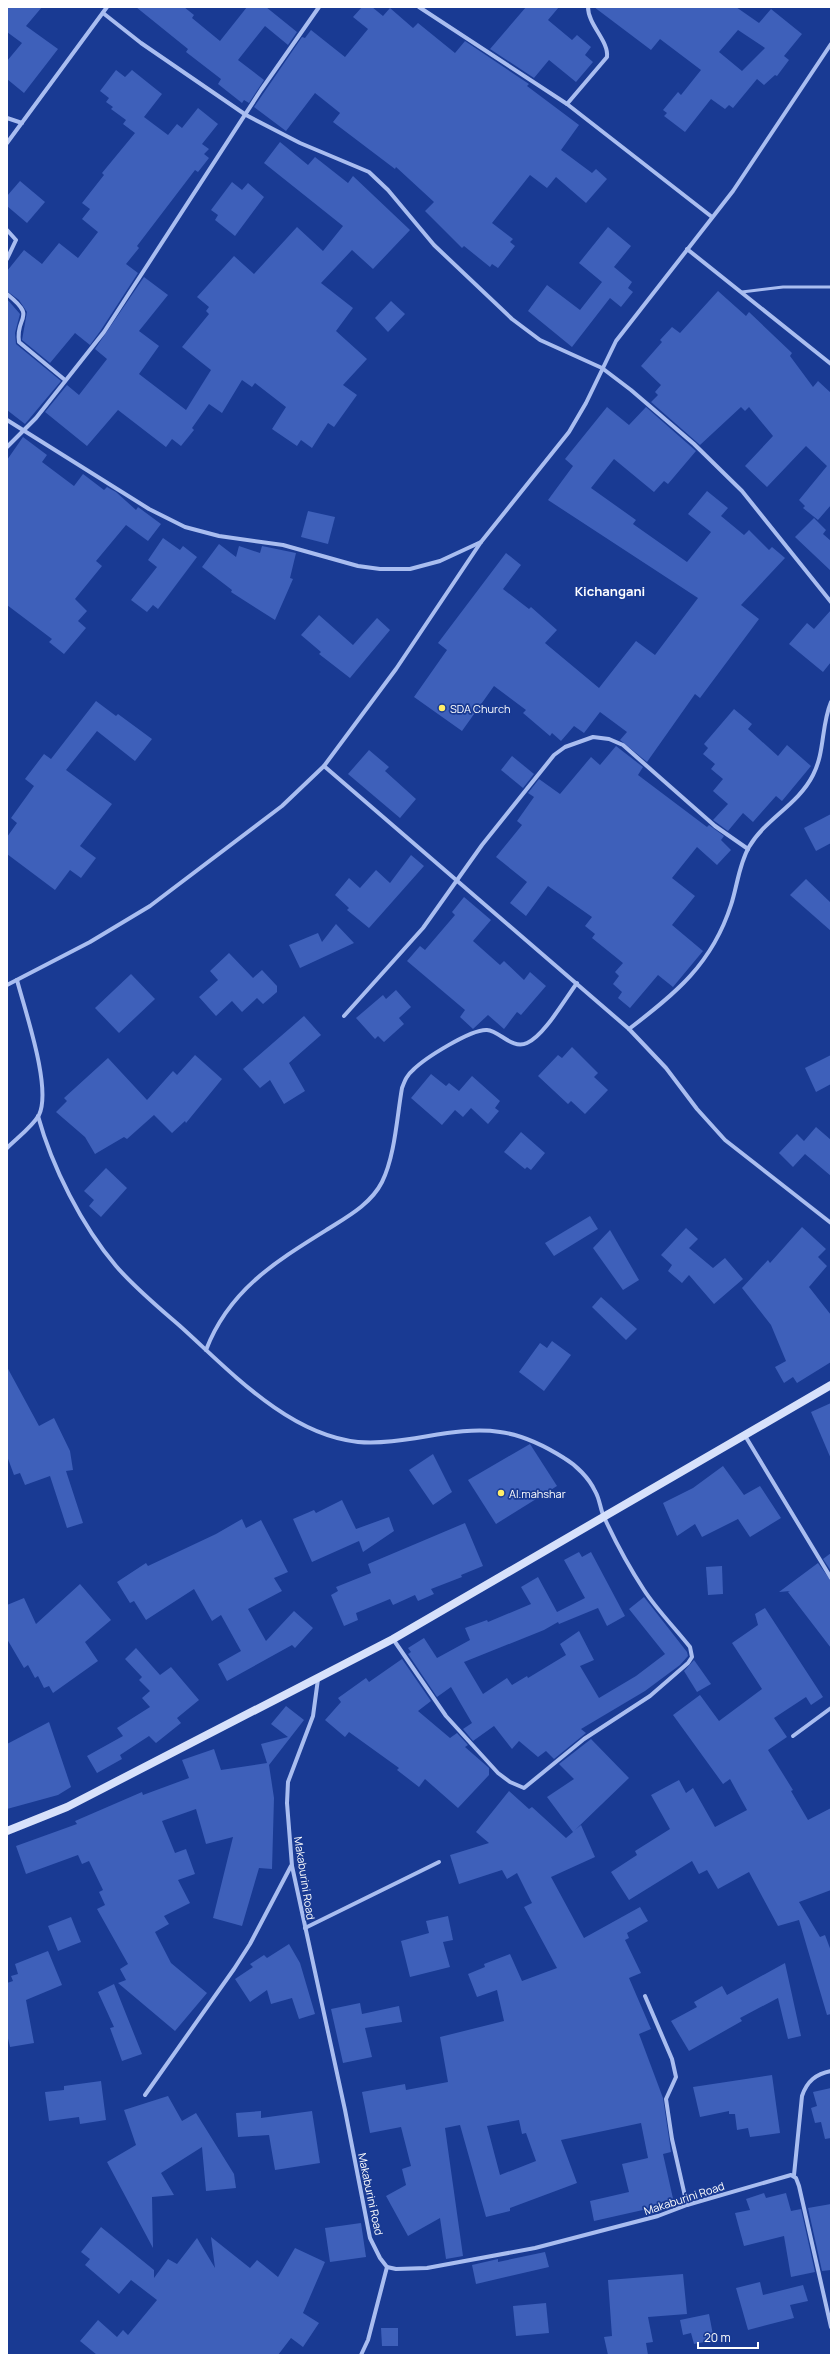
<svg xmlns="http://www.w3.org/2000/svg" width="838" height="2362" viewBox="0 0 838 2362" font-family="Manrope,sans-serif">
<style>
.building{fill:#3e60ba;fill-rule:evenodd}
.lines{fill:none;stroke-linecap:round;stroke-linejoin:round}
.lane{stroke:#a9bdf0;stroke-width:3}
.street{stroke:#a9bdf0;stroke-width:4}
.secondary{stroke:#d7e1fb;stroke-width:8}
.poi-dot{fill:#ffed68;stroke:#193a93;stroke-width:1.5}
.labels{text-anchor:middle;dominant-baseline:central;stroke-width:3.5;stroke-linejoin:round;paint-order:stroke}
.poi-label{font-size:11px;fill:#fff;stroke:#193a93;text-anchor:start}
.street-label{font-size:11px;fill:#fff;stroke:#193a93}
.quarter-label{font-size:13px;font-weight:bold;fill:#fff;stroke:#193a93}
</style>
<rect width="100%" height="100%" fill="#193a93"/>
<g class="building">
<path d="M7 7H42L26 26 58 49 24 93 7 79V61L22 43 7 32Z"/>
<path d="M136 7H184L194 15 192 18 220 41 247 7H266L297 32 288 45 265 26 238 60 264 80 249 103 244 100 242 103 218 84 221 79 186 52 188 49Z"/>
<path d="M362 7H372L383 16 390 8 413 28 418 23 455 53 465 41 529 84 527 86 579 125 561 150 592 173 596 169 607 179 586 203 556 177 547 188 530 175 492 223 513 239 510 242 515 246 498 268 492 264 490 267 464 246 462 248 425 211 434 202 396 167 395 169 333 122 340 113 315 93 286 131 254 107 302 37 305 38 311 30 345 57 368 29 353 17Z"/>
<path d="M526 7H559L548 20 572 40 577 35 591 47 585 55 593 62 576 82 549 60 534 78 490 49Z"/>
<path d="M594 7H736L759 23 771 9 802 34 784 56 789 60 777 76 775 75 764 85 757 79 733 108 729 105 725 109 711 99 685 132 664 116 667 113 663 110 678 92 681 95 701 70 660 39 651 50ZM738 30 765 48 742 71 719 52Z"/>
<path d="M116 70 125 77 132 70 162 94 144 117 168 135 177 124 182 128 198 108 218 124 202 144 209 149 204 154 209 158 198 172 195 170 137 246 139 248 126 264 138 273 101 330 90 345 75 333 50 363 22 340 27 312 19 300 7 291V271L24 250 42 264 59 243 78 258 98 232 82 219 90 209 82 203 104 175 102 173 135 133 123 124 126 120 111 109 113 107 106 102 109 98 100 91Z"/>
<path d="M280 142 308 165 315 157 348 183 353 176 410 230 373 269 352 250 321 283 353 308 336 331 367 359 343 385 357 395 334 427 328 423 312 448 301 440 297 446 272 429 286 407 255 383 252 387 242 380 222 413 209 404 192 428 194 430 181 446 172 439 166 447 118 410 87 446 45 412 67 385 79 395 107 359 95 349 144 277 168 295 139 331 159 346 139 374 186 410 211 370 182 347 209 314 206 311 209 307 197 297 207 286 234 256 254 274 297 227 323 251 343 226 264 163Z"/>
<path d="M20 181 45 202 27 223 7 206V196Z"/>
<path d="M232 182 242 190 248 183 264 197 235 236 215 220 218 215 211 210Z"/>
<path d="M608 227 631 246 614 267 632 282 628 288 633 292 621 307 610 298 572 347 528 311 547 285 580 310 602 282 579 263Z"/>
<path d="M718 291 746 316 749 312 792 353 790 356 813 387 818 381 831 393V505L818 520 803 508 805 506 799 500 827 466 806 446 767 487 745 466 773 436 749 407 745 411 741 407 700 445 651 402 658 395 655 392 661 385 641 366 662 342 660 340 672 327 680 333Z"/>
<path d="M7 299 20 314 15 333 16 344 61 381 25 424 7 410Z"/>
<path d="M391 301 405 314 388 332 375 318Z"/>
<path d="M607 407 629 425 646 407 696 451 668 484 664 481 654 492 614 459 591 488 636 520 633 524 687 562 711 532 688 514 707 491 728 508 721 516 744 535 749 530 769 550 772 547 785 558 741 605 759 619 700 698 695 694 647 762 620 740 627 732 600 712 584 733 574 726 561 741 552 733 550 736 523 713 526 710 494 686 462 731 414 697 447 650 438 643 506 553 521 565 503 589 529 609 531 607 557 630 545 643 599 688 636 641 655 655 698 598 548 500 573 466 565 459Z"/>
<path d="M23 437 47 455 42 462 74 486 83 474 104 490 107 487 116 492 136 510 138 507 161 524 148 541 126 525 96 561 102 566 75 599 87 611 78 621 86 628 64 654 49 642 52 639 7 605V460Z"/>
<path d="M308 511 335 517 328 544 301 537Z"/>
<path d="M814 518 826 530 823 534 831 541V571L795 537Z"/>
<path d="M163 538 180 550 183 546 197 557 158 609 153 605 147 612 131 600 157 567 148 560Z"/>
<path d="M219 544 236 557 239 546 260 553 262 546 296 553 290 578 293 579 275 620 231 592 232 590 202 567Z"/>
<path d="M831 610V662L823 672 789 644 807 623 814 629Z"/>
<path d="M319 615 353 645 377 618 390 630 350 678 319 654 321 652 301 635Z"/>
<path d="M96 701 116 716 118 714 152 739 135 761 97 731 66 770 112 804 80 846 96 858 81 878 70 870 55 890 7 854V837L17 823 11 818 34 786 25 779 44 754 51 759Z"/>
<path d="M734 709 752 724 748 729 778 756 787 745 811 766 782 801 776 796 753 822 743 813 728 831 713 820 728 804 713 791 723 779 711 769 715 764 703 754 708 748 704 744Z"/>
<path d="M616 746 643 767 638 775 707 827 709 825 724 836 721 840 731 850 717 865 697 847 672 878 695 896 672 925 703 951 673 987 658 975 630 1008 618 998 622 992 613 984 619 976 615 972 623 963 592 938 595 934 585 926 592 917 548 886 526 916 510 903 527 882 496 857 522 825 517 821 534 797 528 793 539 779 560 794 591 757 600 765Z"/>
<path d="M369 750 389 767 385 771 416 799 400 818 348 774Z"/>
<path d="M512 756 534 774 523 788 501 770Z"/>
<path d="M831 814V843L816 851 804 828Z"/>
<path d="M411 855 424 866 369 928 347 910 349 908 335 895 349 878 360 888 376 870 390 883Z"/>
<path d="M806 879 831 903V931L790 895Z"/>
<path d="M464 897 491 920 473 941 500 965 504 961 524 980 530 972 546 986 521 1015 517 1012 504 1029 488 1015 473 1029 460 1017 465 1010 407 961 420 946 425 950 455 915 452 912Z"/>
<path d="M336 924 354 943 300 968 289 945 318 933 322 942Z"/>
<path d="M229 953 253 978 262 970 277 986V992L263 1004 257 998 242 1012 232 1001 216 1016 199 997 218 980 210 971Z"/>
<path d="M131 974 155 999 119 1033 95 1008Z"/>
<path d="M396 990 411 1007 399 1018 404 1024 384 1042 378 1036 375 1039 356 1018 383 995 386 999Z"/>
<path d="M304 1016 321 1035 289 1063 305 1091 284 1104 270 1080 260 1088 243 1069Z"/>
<path d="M572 1047 598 1073 594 1077 608 1090 585 1114 571 1101 568 1104 538 1076 558 1055 562 1058Z"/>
<path d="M195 1055 222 1079 186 1123 185 1121 172 1133 154 1115 127 1139 124 1137 95 1154 85 1137 56 1112 67 1101 64 1098 108 1058 147 1100 173 1071 177 1075Z"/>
<path d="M831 1055V1084L816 1092 805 1068Z"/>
<path d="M431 1074 446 1086 449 1083 459 1091 472 1076 500 1101 495 1108 499 1111 488 1124 471 1108 463 1117 455 1110 442 1125 411 1098Z"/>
<path d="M816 1127 831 1140V1176L805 1154 793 1167 779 1153 797 1134 804 1141Z"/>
<path d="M521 1132 545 1153 531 1170 527 1167 525 1169 504 1152Z"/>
<path d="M106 1168 127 1188 101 1217 89 1206 94 1200 84 1191Z"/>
<path d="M590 1216 598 1229 554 1256 545 1243Z"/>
<path d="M802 1227 826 1249 818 1257 827 1266 809 1287 831 1315V1362L797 1383 793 1377 784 1383 775 1367 786 1361 771 1325 742 1288 768 1260 770 1263Z"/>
<path d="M686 1228 698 1239 689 1248 713 1268 725 1258 743 1279 714 1304 689 1275 682 1283 668 1271 672 1265 661 1255Z"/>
<path d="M610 1230 639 1280 623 1290 593 1248Z"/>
<path d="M601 1297 637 1329 626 1340 592 1307Z"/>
<path d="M552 1341 571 1355 544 1391 519 1372 540 1343 547 1348Z"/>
<path d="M7 1367 39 1426 54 1418 70 1451 73 1470 66 1471 83 1523 67 1528 50 1476 25 1485 20 1473 14 1475 7 1456Z"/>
<path d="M831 1403V1459L811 1412Z"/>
<path d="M530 1444 557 1486 496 1524 468 1480Z"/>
<path d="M433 1454 452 1492 433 1505 409 1470Z"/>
<path d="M723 1466 744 1495 760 1486 781 1518 750 1537 738 1519 702 1537 695 1524 677 1536 663 1503 693 1488Z"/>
<path d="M342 1500 356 1529 389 1517 394 1531 363 1552 359 1541 312 1562 293 1519 314 1510 316 1513Z"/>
<path d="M242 1519 246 1528 261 1520 288 1572 274 1578 282 1591 248 1609 266 1641 294 1611 313 1628 295 1648 292 1645 227 1681 218 1664 241 1651 221 1615 212 1621 194 1589 146 1620 134 1601 130 1603 117 1582 146 1563 148 1566 216 1534Z"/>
<path d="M465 1523 483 1566 461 1575 462 1577 431 1589 434 1594 418 1601 415 1595 393 1605 390 1599 356 1613 358 1620 344 1626 331 1595 338 1591 336 1587 371 1573 368 1564Z"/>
<path d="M579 1552 582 1557 591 1552 625 1616 607 1626 598 1608 559 1624 558 1622 544 1630 464 1662 483 1694 507 1678 512 1685 527 1676 528 1678 566 1655 560 1644 579 1631 594 1660 580 1666 599 1698 636 1676 665 1654 629 1609 644 1597 687 1652 688 1656 680 1665 645 1691 581 1729 586 1733 554 1759 546 1751 538 1757 519 1741 512 1749 494 1726 473 1741 463 1729 472 1723 451 1687 437 1697 408 1654 411 1652 408 1648 424 1638 437 1658 470 1640 465 1628 487 1620 488 1622 531 1604 521 1587 538 1577 557 1612 585 1598 564 1560Z"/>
<path d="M831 1553V1571L823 1559Z"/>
<path d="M818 1563 831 1581V1648L788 1592 790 1591 779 1592Z"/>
<path d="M722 1566 723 1594 708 1595 706 1567Z"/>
<path d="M80 1584 111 1620 85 1642 98 1661 53 1693 49 1686 44 1688 38 1676 35 1678 28 1665 24 1668 7 1639V1605L24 1598 36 1624Z"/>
<path d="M765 1608 823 1697 811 1705 806 1697 774 1718 787 1737 768 1750 793 1790 791 1791 808 1820 831 1808V1890L799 1902 820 1937 825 1935 831 1951V2014L827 2015 799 1920 778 1926 749 1872 718 1889 707 1870 699 1874 692 1861 629 1900 611 1872 637 1855 635 1851 670 1829 651 1795 679 1780 686 1793 693 1788 715 1827 747 1810 730 1779 723 1784 673 1715 700 1695 719 1721 762 1689 732 1643 758 1625 755 1614Z"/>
<path d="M136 1648 160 1675 171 1667 199 1700 177 1718 181 1723 156 1743 149 1736 120 1755 122 1759 97 1773 87 1756 123 1736 117 1728 150 1707 142 1698 150 1691 139 1680 142 1677 125 1659Z"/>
<path d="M402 1659 431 1701 418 1711 450 1738 457 1733 468 1745 465 1747 489 1768V1775L458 1808 425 1779 419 1787 397 1770 399 1768 349 1732 345 1737 325 1720 341 1702 338 1698 366 1678 369 1682Z"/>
<path d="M694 1660 711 1684 697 1692 684 1671Z"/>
<path d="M286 1706 304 1720 269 1765 274 1798 272 1869 259 1868 242 1926 213 1918 233 1837 206 1844 196 1809 162 1821 175 1853 186 1849 195 1874 178 1880 190 1903 164 1916 169 1924 155 1932 171 1963 207 1993 175 2031 118 1983 126 1980 120 1969 128 1964 97 1909 105 1905 99 1892 103 1890 89 1861 82 1864 78 1855 26 1874 16 1846 77 1824 75 1821 142 1792 143 1795 189 1778 182 1760 214 1749 221 1770 267 1763 261 1744 288 1737 271 1724Z"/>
<path d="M49 1722 71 1787 58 1795 7 1809V1744Z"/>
<path d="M591 1739 629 1778 575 1830 581 1825 595 1857 551 1877 584 1938 640 1907 648 1921 627 1933 629 1938 625 1940 641 1973 629 1978 651 2029 639 2034 663 2098 671 2152 663 2154 674 2203 594 2221 590 2201 629 2192 622 2164 648 2158 641 2123 561 2140 577 2183 510 2208V2211L486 2217 460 2125 445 2128 463 2256 446 2259 440 2218 408 2236 386 2196 406 2185 402 2169 411 2166 401 2127 370 2133 362 2092 405 2084 406 2090 448 2082 440 2037 504 2021 497 1990 477 1997 468 1974 485 1967 484 1964 510 1954 522 1981 557 1968 524 1907 532 1903 517 1873 507 1879 502 1870 459 1884 450 1855 489 1843 476 1832 509 1791 529 1809 532 1807 566 1838 573 1832 547 1797 574 1779 559 1764ZM519 2120 522 2134 526 2133 536 2161 500 2175 487 2126Z"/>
<path d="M448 1916 453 1940 443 1942 450 1967 410 1977 401 1941 429 1933 426 1921Z"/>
<path d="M71 1917 81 1942 58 1951 48 1926Z"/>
<path d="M289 1944 300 1963 315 2014 299 2019 292 1998 271 2004 267 1990 250 2002 235 1979 253 1967 250 1964 264 1955 267 1958Z"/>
<path d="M48 1951 62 1985 26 2000 34 2043 10 2047 7 2034V1983L13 1981 11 1976 18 1974 15 1964Z"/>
<path d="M785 1963 801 2036 788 2039 778 1998 740 2018 742 2021 689 2051 671 2021 697 2007 694 2002 722 1986 727 1995Z"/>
<path d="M114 1984 142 2054 122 2061 110 2028 114 2027 98 1992Z"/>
<path d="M360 2003 362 2014 399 2006 402 2022 365 2028 372 2057 343 2063 331 2009Z"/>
<path d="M772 2075 780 2133 750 2137 748 2128 737 2130 735 2114H729V2111L700 2117 693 2087Z"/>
<path d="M101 2081 106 2120 80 2124 79 2117 49 2121 45 2092 64 2090V2086Z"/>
<path d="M831 2088V2138L825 2139 821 2122 815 2123 811 2108 817 2106 813 2092Z"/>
<path d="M168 2096 182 2121 196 2113 234 2174 236 2188 206 2191 202 2147 161 2173 174 2195 152 2197 153 2248 107 2162 136 2145 124 2110Z"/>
<path d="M261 2111V2118L312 2111 320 2163 275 2170 269 2135 238 2137 236 2113Z"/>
<path d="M764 2193 766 2198 786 2193 791 2211 801 2209 815 2272 791 2277 784 2236 744 2246 735 2213 750 2210 746 2199Z"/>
<path d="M831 2204V2270L822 2271 808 2208Z"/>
<path d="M361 2223 366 2257 330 2262 325 2228Z"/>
<path d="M101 2227 154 2270V2278L168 2259 177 2264 197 2238 215 2268 211 2237 250 2268 257 2260 278 2277 295 2248 325 2262 303 2313 319 2323 303 2347 291 2338 278 2355H97L80 2341 98 2320 117 2337 123 2330 128 2335 157 2300 131 2280 119 2294 85 2265 90 2259 81 2252Z"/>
<path d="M545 2252 549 2267 476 2284 472 2265 498 2259V2262Z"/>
<path d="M683 2274 687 2314 648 2317 653 2342 646 2343 648 2355H608L604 2337 612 2336 608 2280Z"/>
<path d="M760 2282 763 2295 803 2285 808 2301 790 2305 794 2318 748 2330 736 2288Z"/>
<path d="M546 2303 549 2333 516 2336 513 2306Z"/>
<path d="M709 2314 714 2340 694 2344 691 2333 683 2335 680 2320Z"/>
<path d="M381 2328H398V2346H382Z"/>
</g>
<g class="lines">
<path class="lane" d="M742 292 783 287H831"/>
<g class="street">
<path d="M419 7 567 104 712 217"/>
<path d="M103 13 141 43 246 115 300 143 369 172 388 190 434 245 512 319 540 340 602 368 631 390 694 444 742 491 831 602"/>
<path d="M567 104 607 57C609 41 588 25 588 7"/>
<path d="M7 118 22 123"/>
<path d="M7 143 107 7"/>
<path d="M7 230 16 240 7 259"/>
<path d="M687 249 831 364"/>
<path d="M7 294C38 319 15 315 19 342L65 380"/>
<path d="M7 420 149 509 185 527 219 536 283 545 358 566 380 569H410L440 561 481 542"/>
<path d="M7 447 36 418 104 332 261 90 319 7"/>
<path d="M324 766 629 1029 666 1068 697 1109 725 1140 831 1223"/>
<path d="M7 985 90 942 150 906 282 806 324 766 396 669 481 542 569 432 586 403 616 341 733 191 831 44"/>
<path d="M344 1016 423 928 482 845 554 755 565 747 593 737 609 739 623 745 715 826 748 849"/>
<path d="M629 1029C676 993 712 964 731 905 737 887 739 864 749 847 765 819 798 805 813 775 825 752 821 726 831 702"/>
<path d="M38 1116C52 1167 82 1226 116 1266 135 1288 158 1307 180 1326 229 1370 288 1435 358 1442 406 1446 453 1425 500 1432 523 1435 545 1446 564 1458 576 1465 589 1478 595 1491 600 1499 600 1509 604 1517 615 1541 629 1567 644 1590 657 1610 675 1628 690 1647L692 1657 688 1663 650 1696 584 1739 524 1788 510 1782 498 1773 446 1716 393 1639"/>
<path d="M7 1148C17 1138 32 1127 39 1115 52 1088 25 1011 17 980"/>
<path d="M206 1350C229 1290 275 1262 328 1229 347 1217 371 1204 382 1182 395 1156 397 1116 402 1088 405 1080 407 1075 413 1070 425 1058 471 1029 487 1030 500 1031 512 1050 527 1043 544 1036 565 999 577 983"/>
<path d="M744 1434 831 1578"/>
<path d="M318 1679 313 1716 288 1782 287 1803 292 1866 345 2110 370 2238 380 2258 387 2267 396 2269 427 2268 535 2248 658 2216 687 2205 791 2175 796 2178 799 2186 831 2327"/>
<path d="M793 1736 831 1708"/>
<path d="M305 1928 439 1862"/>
<path d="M645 1996 672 2059 676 2077 666 2099 672 2139 687 2205"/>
<path d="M145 2095 234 1969 250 1944 291 1866"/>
<path d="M794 2175 802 2096C807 2081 816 2074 831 2071"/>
<path d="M361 2355 368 2340 387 2267"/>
</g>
<path class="secondary" d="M7 1831 67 1807 393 1639 831 1385"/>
</g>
<g class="poi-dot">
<circle cx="442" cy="708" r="4"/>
<circle cx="501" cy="1493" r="4"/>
</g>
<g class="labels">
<g class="poi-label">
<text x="450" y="708">SDA Church</text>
<text x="509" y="1493">Al.mahshar</text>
</g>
<g class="street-label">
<text transform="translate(305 1878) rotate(81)">Makaburini Road</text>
<text transform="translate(371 2194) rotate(78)">Makaburini Road</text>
<text transform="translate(684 2198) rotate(-18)">Makaburini Road</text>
</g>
<g class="quarter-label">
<text x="610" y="591">Kichangani</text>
</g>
</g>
<rect width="838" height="2362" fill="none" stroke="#ffffff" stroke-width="16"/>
<path d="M698 2342v6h60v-6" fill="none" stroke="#ffffff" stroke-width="2"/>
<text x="704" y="2342" font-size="12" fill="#ffffff" stroke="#193a93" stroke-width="3" paint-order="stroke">20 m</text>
</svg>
